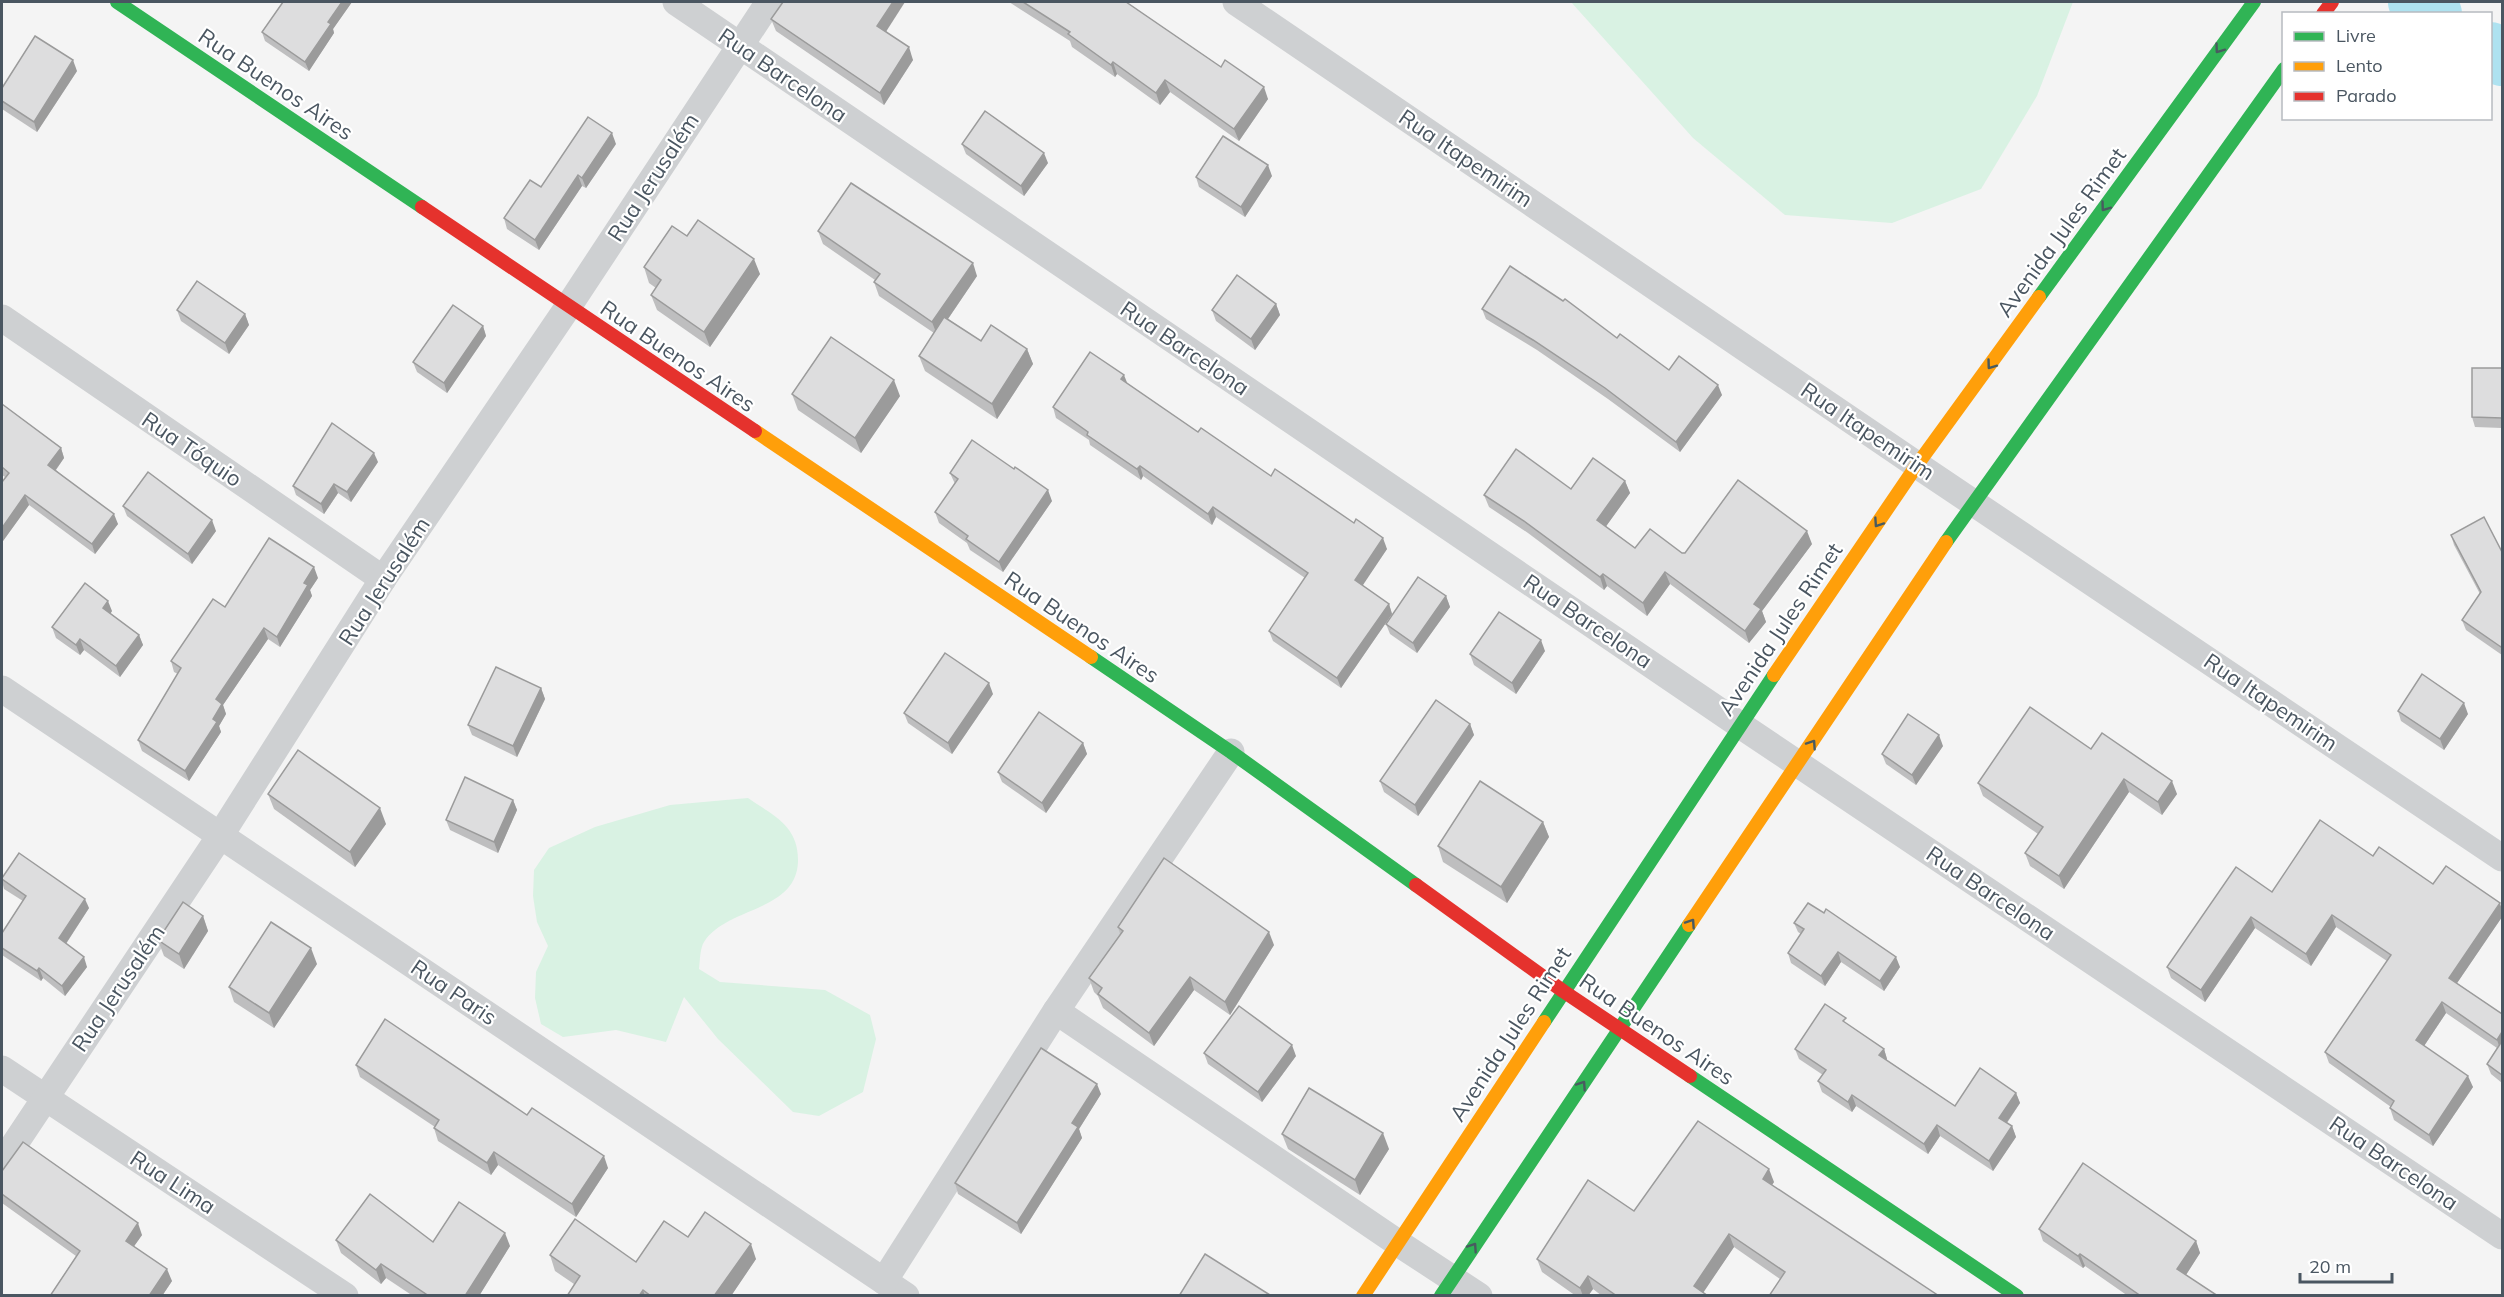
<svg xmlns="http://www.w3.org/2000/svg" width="2504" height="1297" viewBox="0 0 2504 1297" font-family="Mulish,sans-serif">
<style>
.green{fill:#d9f2e3}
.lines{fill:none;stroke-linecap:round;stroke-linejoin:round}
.river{stroke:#aee2f0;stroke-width:56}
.street{stroke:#ced0d2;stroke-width:27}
.fast{stroke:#30b455;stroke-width:14}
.slow{stroke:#ff9f0a;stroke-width:14}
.jam{stroke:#e5322d;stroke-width:14}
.wall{fill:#bebebf}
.shaded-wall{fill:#9b9b9b}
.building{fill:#ddddde;stroke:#9b9b9b;stroke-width:1.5}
.oneway{stroke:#495b60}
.labels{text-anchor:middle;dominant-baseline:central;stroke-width:4.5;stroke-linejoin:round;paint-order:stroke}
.street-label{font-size:22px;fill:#4a5661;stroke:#fff}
</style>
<rect width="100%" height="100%" fill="#f4f4f4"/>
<g class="green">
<path d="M1571 2H2073L2037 96 1981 189 1892 223 1785 215 1693 138Z"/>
<path d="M748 798C774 816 799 826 798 862 796 912 726 907 704 942 700 948 700 961 699 969L720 982 825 990 870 1015 876 1039 863 1092 819 1116 793 1112 718 1039 684 997 666 1042 616 1030 563 1037 541 1024 535 998 536 972 548 946 537 922 533 896 534 870 549 848 595 827 670 805Z"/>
</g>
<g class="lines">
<g class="river">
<path d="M2416 2 2434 14"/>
<path d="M2490 50 2502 58"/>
</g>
<g class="street">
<path d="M676 2 1740 725 2502 1236"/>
<path d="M1236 2 1917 465 2502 858"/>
<path d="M2 318 383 579"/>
<path d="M2 689 906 1296"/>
<path d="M1056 1011 1398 1243 1479 1296"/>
<path d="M2 1069 345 1296"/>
<path d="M2 1163 220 836 383 579 568 307 769 2"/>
<path d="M884 1281 1056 1011 1231 752"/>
</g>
<g class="fast">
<path d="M117 2 422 207"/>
<path d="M2039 297 2254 2"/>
<path d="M1946 542 2284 69"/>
<path d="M1091 657 1231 752 1416 885"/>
<path d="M1544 1022 1774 675"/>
<path d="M1690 1076 2017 1296"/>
<path d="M1441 1296 1689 925"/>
</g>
<g class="slow">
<path d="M755 431 1091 657"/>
<path d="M1774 675 1917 465 2039 297"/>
<path d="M1689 925 1946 542"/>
<path d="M1363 1296 1544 1022"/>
</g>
<g class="jam">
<path d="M2323 14 2332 2"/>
<path d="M422 207 755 431"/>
<path d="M1416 885 1563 991 1690 1076"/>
</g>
</g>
<g class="wall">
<path d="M283 2H352L333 29 334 33 309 71 265 41 262 32Z"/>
<path d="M1009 2H1126L1268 99 1239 141 1170 92 1160 105 1117 74 1115 77 1072 47 1070 41Z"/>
<path d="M771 19 886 31 913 60 884 105 776 31Z"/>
<path d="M77 71 37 132 2 109V101Z"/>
<path d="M616 144 586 188 582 186 539 250 507 229 504 218Z"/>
<path d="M962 144 1048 163 1024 196 966 154Z"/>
<path d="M1272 176 1245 217 1199 187 1196 177Z"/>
<path d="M818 231 977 276 948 319 981 341 1027 349 1033 364 997 419 925 371 919 356 934 333 879 296 874 282 875 280 823 244Z"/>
<path d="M687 236 760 274 710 347 657 310 651 295 656 288 649 283 644 267Z"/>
<path d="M1276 304 1280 315 1255 350 1216 321 1212 310Z"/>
<path d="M1482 309 1617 338 1669 370 1722 395 1680 452 1608 399 1537 350 1486 319Z"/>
<path d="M177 310 245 314 249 325 229 354 181 321Z"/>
<path d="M483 326 486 336 447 393 417 372 413 362Z"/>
<path d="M2502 368V428L2475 427 2472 417Z"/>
<path d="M1127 383 1198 432 1271 476 1387 549 1362 585 1389 604 1392 614 1341 688 1273 641 1269 631 1305 578 1216 517 1212 525 1143 476 1141 480 1090 445 1089 440 1056 418 1053 407Z"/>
<path d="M792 394 900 396 861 453 798 410Z"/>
<path d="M2 404 61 448 64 458 56 470 118 524 95 554 29 505 3 541 2 540V482L5 477 2 475Z"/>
<path d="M378 462 351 502 338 493 324 514 296 495 293 486Z"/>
<path d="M950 473 1052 501 1003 572 970 550 967 543 939 523 935 512 955 484Z"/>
<path d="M1625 481 1630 493 1606 526 1635 548 1682 553 1812 544 1762 611 1766 622 1749 643 1670 584 1647 616 1607 586 1604 590 1528 533 1489 507 1484 495 1571 489Z"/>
<path d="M123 506 216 531 192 564 127 516Z"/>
<path d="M2451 535 2502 552V655L2466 630 2462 620 2480 594 2454 545Z"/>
<path d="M318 578 310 590 312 596 280 647 268 639 223 705 226 714 219 726 221 732 189 781 142 751 138 740 178 674 174 672 171 661Z"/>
<path d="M1446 596 1450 607 1417 653 1390 634 1386 624Z"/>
<path d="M112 611 110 614 139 635 143 645 120 677 84 650 80 655 56 638 52 627Z"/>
<path d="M1545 651 1516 694 1474 665 1470 654Z"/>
<path d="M541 688 545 699 517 757 472 735 468 725Z"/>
<path d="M993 694 952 754 908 723 904 713Z"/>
<path d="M2398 711 2468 714 2444 750 2401 721Z"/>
<path d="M1470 724 1474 735 1418 816 1384 792 1380 781Z"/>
<path d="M1083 743 1087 754 1046 813 1002 782 998 772Z"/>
<path d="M1943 746 1916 785 1886 764 1882 754Z"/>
<path d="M2091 749 2177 794 2162 815 2129 792 2064 889 2030 866 2025 853 2038 834 1983 796 1978 783Z"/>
<path d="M268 794 386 824 355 867 274 809Z"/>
<path d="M513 800 517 810 498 853 450 830 446 820Z"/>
<path d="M1543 822 1549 837 1507 903 1443 862 1438 846Z"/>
<path d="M2373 856 2502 917 2457 983 2502 1014V1083L2491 1074 2487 1064 2497 1048 2446 1013 2424 1046 2473 1087 2433 1146 2394 1120 2390 1108 2391 1107 2329 1063 2325 1052 2387 961 2336 927 2311 966 2255 928 2205 1002 2171 978 2167 967 2272 892Z"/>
<path d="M2 878 89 908 66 944 87 967 65 996 43 978 41 981 2 955V933L23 901 4 889 2 881Z"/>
<path d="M203 916 208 931 184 969 164 956 158 940Z"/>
<path d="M1794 923 1900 967 1884 991 1841 962 1825 986 1791 963 1788 953 1801 934 1798 932Z"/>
<path d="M1118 927 1274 945 1230 1015 1194 990 1154 1046 1103 1008 1098 996 1094 992 1089 978 1120 934Z"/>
<path d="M317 964 274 1028 234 1002 229 987Z"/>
<path d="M1848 1025 1884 1049 1887 1059V1060L1955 1106 2016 1093 2020 1103 2007 1123 2012 1126 2016 1137 1993 1171 1940 1136 1928 1154 1856 1106 1852 1112 1822 1092 1818 1081 1823 1075 1799 1059 1795 1049Z"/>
<path d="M1204 1053 1296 1056 1262 1102 1208 1064Z"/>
<path d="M356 1065 608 1168 576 1217 498 1165 491 1175 438 1141 434 1128 435 1127 360 1077Z"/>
<path d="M1101 1094 1079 1129 1082 1138 1021 1234 958 1194 955 1183Z"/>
<path d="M1282 1134 1389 1149 1360 1195 1288 1149Z"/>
<path d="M2 1171 142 1235 134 1246 172 1281 162 1296H50L76 1256 2 1203Z"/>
<path d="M1774 1182 1772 1185 1939 1296 1780 1279 1734 1247 1703 1292 1708 1296H1602L1593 1289 1588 1296H1576L1542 1272 1537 1259 1634 1211Z"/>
<path d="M2039 1229 2196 1241 2200 1253 2186 1275 2218 1296H2128L2085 1266 2083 1268 2043 1241Z"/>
<path d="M688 1237 756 1259 731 1296H567L574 1284 555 1271 550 1255 636 1262Z"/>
<path d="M336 1240 433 1242 510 1246 479 1296H413L386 1278 381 1284 341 1253Z"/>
</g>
<g class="shaded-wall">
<path d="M342 2H352L333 29 334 33 309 71 305 62 328 22Z"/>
<path d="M893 2H905L882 38 877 26Z"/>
<path d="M909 47 913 60 884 105 880 93Z"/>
<path d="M73 60 77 71 37 132 34 122Z"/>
<path d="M1113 62 1117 74 1115 77 1111 65Z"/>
<path d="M1165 80 1170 92 1160 105 1156 93Z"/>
<path d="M1264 87 1268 99 1239 141 1234 129Z"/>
<path d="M612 133 616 144 586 188 582 178Z"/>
<path d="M1044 153 1048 163 1024 196 1021 186Z"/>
<path d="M1268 165 1272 176 1245 217 1241 207Z"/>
<path d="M578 175 582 186 539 250 535 240Z"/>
<path d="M754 259 760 274 710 347 704 332Z"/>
<path d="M973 263 977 276 937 335 932 322Z"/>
<path d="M1276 304 1280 315 1255 350 1251 339Z"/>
<path d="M245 314 249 325 229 354 225 343Z"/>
<path d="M483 326 486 336 447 393 444 383Z"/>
<path d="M1027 349 1033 364 997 419 992 404Z"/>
<path d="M1124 375 1128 385 1121 379Z"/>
<path d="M894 380 900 396 861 453 855 438Z"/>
<path d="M1718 385 1722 395 1680 452 1676 442Z"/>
<path d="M61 448 64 458 52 475 48 465Z"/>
<path d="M374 453 378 462 351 502 347 492Z"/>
<path d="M1140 466 1143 476 1141 480 1137 469Z"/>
<path d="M1625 481 1630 493 1602 532 1597 520Z"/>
<path d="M334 484 338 493 324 514 321 504Z"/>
<path d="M1048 490 1052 501 1003 572 999 562Z"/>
<path d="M25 495 29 505 3 541 2 537V528Z"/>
<path d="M1213 507 1216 517 1212 525 1208 514Z"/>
<path d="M114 514 118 524 95 554 92 544Z"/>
<path d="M212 520 216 531 192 564 188 554Z"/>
<path d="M1807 531 1812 544 1762 611 1766 622 1749 643 1745 631 1754 604Z"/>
<path d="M1383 538 1387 549 1359 591 1355 580Z"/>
<path d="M314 567 318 578 310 590 312 596 280 647 277 637 304 583Z"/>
<path d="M1665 572 1670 584 1647 616 1643 603Z"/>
<path d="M1603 574 1607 586 1604 590 1600 577Z"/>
<path d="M1446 596 1450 607 1417 653 1413 643Z"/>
<path d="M108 601 112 611 107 619 103 608Z"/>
<path d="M1389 604 1392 614 1341 688 1337 678Z"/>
<path d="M264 628 268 639 223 705 226 714 219 726 221 732 189 781 185 771 213 719 216 699Z"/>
<path d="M139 635 143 645 120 677 116 666Z"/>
<path d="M80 639 84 650 80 655 76 645Z"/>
<path d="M1541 640 1545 651 1516 694 1512 683Z"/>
<path d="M989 683 993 694 952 754 948 743Z"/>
<path d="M541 688 545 699 517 757 513 746Z"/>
<path d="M2464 703 2468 714 2444 750 2440 739Z"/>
<path d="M1470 724 1474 735 1418 816 1415 805Z"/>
<path d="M1939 735 1943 746 1916 785 1912 775Z"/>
<path d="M1083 743 1087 754 1046 813 1042 803Z"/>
<path d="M2124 779 2129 792 2064 889 2059 876Z"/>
<path d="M2172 781 2177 794 2162 815 2158 802Z"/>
<path d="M513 800 517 810 498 853 494 842Z"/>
<path d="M380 808 386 824 355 867 350 852Z"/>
<path d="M1543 822 1549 837 1507 903 1501 887Z"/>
<path d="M85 899 89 908 63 948 59 938Z"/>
<path d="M2500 903 2502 910V917L2453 989 2449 978Z"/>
<path d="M2332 915 2336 927 2311 966 2306 954Z"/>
<path d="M203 916 208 931 184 969 179 954Z"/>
<path d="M2251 917 2255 928 2205 1002 2201 990Z"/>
<path d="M1269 932 1274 945 1230 1015 1225 1002Z"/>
<path d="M311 948 317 964 274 1028 269 1013Z"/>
<path d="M1838 952 1841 962 1825 986 1821 976Z"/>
<path d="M84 957 87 967 65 996 62 986Z"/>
<path d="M1896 957 1900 967 1884 991 1880 981Z"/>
<path d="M39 968 43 978 41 981 37 971Z"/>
<path d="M1190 977 1194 990 1154 1046 1149 1033Z"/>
<path d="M2442 1002 2446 1013 2420 1052 2416 1040Z"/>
<path d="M2502 1032V1049L2501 1051 2497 1040Z"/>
<path d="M1292 1045 1296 1056 1262 1102 1258 1092Z"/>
<path d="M1884 1049 1887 1059 1883 1065 1879 1055Z"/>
<path d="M2468 1076 2473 1087 2433 1146 2429 1135Z"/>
<path d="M1097 1084 1101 1094 1079 1129 1082 1138 1021 1234 1017 1223 1072 1123Z"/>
<path d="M2016 1093 2020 1103 2003 1128 1999 1118Z"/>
<path d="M1852 1095 1856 1106 1852 1112 1848 1102Z"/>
<path d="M1937 1125 1940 1136 1928 1154 1924 1144Z"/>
<path d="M2012 1126 2016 1137 1993 1171 1989 1161Z"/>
<path d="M1383 1133 1389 1149 1360 1195 1355 1180Z"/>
<path d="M494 1152 498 1165 491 1175 487 1163Z"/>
<path d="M604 1156 608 1168 576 1217 572 1204Z"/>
<path d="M1769 1169 1774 1182 1767 1192 1763 1179Z"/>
<path d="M138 1223 142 1235 130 1252 126 1241Z"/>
<path d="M505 1233 510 1246 479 1296H465Z"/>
<path d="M1729 1234 1734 1247 1701 1296 1694 1286Z"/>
<path d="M2196 1241 2200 1253 2182 1281 2177 1269Z"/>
<path d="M751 1244 756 1259 731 1296H714Z"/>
<path d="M2080 1254 2085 1266 2083 1268 2078 1256Z"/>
<path d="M381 1264 386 1278 381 1284 376 1270Z"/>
<path d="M167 1269 172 1281 162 1296H149Z"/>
<path d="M1588 1276 1593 1289 1588 1296H1583L1580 1288Z"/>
<path d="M643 1290 645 1296H639Z"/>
</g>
<g class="building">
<path d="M283 2H342L328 22 331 24 305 62 262 32Z"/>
<path d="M783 2H893L877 26 909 47 880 93 771 19Z"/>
<path d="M1023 2H1126L1221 67 1225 60 1264 87 1234 129 1165 80 1156 93 1113 62 1111 65 1068 34 1070 32Z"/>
<path d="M35 36 73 60 34 122 2 101V88Z"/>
<path d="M985 111 1044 153 1021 186 962 144Z"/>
<path d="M588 117 612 133 582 178 578 175 535 240 504 218 530 180 541 187Z"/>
<path d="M1223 136 1268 165 1241 207 1196 177Z"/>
<path d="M851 183 973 263 932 322 874 282 880 274 818 231Z"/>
<path d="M698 220 754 259 704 332 651 295 661 280 644 267 672 226 687 236Z"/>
<path d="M1510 266 1563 301 1565 299 1617 338 1620 334 1669 370 1679 356 1718 385 1676 442 1605 388 1533 340 1482 309Z"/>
<path d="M1237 275 1276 304 1251 339 1212 310Z"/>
<path d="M197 281 245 314 225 343 177 310Z"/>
<path d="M453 305 483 326 444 383 413 362Z"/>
<path d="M944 317 981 341 991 325 1027 349 992 404 919 356Z"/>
<path d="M831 337 894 380 855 438 792 394Z"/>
<path d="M1090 352 1124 375 1121 379 1198 432 1201 428 1271 476 1275 469 1354 523 1356 519 1383 538 1355 580 1389 604 1337 678 1269 631 1308 573 1213 507 1208 514 1140 466 1137 469 1087 435 1088 432 1053 407Z"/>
<path d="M2472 368H2502V418L2472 417Z"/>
<path d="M2 404 61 448 48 465 114 514 92 544 25 495 2 528V482L9 473 2 467Z"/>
<path d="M332 423 374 453 347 492 334 484 321 504 293 486Z"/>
<path d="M972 440 1014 469 1015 467 1048 490 999 562 966 539 968 536 935 512 958 479 950 473Z"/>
<path d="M1516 449 1571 489 1593 458 1625 481 1597 520 1635 548 1650 529 1682 553H1685L1738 480 1807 531 1754 604 1761 609 1745 631 1665 572 1643 603 1603 574 1600 577 1524 521 1484 495Z"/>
<path d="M148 472 212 520 188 554 123 506Z"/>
<path d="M2484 517 2502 552V645L2501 647 2462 620 2481 592 2451 535Z"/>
<path d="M269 538 314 567 304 583 308 585 277 637 264 628 216 699 222 704 213 719 217 722 185 771 138 740 181 668 171 661 213 599 225 607Z"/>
<path d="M1418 577 1446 596 1413 643 1386 624Z"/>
<path d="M85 583 108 601 103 608 139 635 116 666 80 639 76 645 52 627Z"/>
<path d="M1499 612 1541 640 1512 683 1470 654Z"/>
<path d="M945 653 989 683 948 743 904 713Z"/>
<path d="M496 667 541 688 513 746 468 725Z"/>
<path d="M2422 674 2464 703 2440 739 2398 711Z"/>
<path d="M1436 700 1470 724 1415 805 1380 781Z"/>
<path d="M2030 707 2091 749 2102 733 2172 781 2158 802 2124 779 2059 876 2025 853 2043 827 1978 783Z"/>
<path d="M1039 712 1083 743 1042 803 998 772Z"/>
<path d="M1908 714 1939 735 1912 775 1882 754Z"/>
<path d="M298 750 380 808 350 852 268 794Z"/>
<path d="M465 777 513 800 494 842 446 820Z"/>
<path d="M1480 781 1543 822 1501 887 1438 846Z"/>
<path d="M2320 820 2373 856 2379 847 2433 884 2446 866 2500 903 2449 978 2502 1014V1032L2497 1040 2442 1002 2416 1040 2468 1076 2429 1135 2390 1108 2394 1101 2325 1052 2391 955 2332 915 2306 954 2251 917 2201 990 2167 967 2236 867 2272 892Z"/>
<path d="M19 853 85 899 59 938 84 957 62 986 39 968 37 971 2 948V933L26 896 2 879V878Z"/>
<path d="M1164 858 1269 932 1225 1002 1190 977 1149 1033 1098 994 1102 988 1089 978 1123 931 1118 927Z"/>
<path d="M183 902 203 916 179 954 158 940Z"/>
<path d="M1808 903 1824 913 1826 909 1896 957 1880 981 1838 952 1821 976 1788 953 1804 929 1794 923Z"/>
<path d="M271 922 311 948 269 1013 229 987Z"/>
<path d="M1825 1004 1846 1018 1843 1021 1884 1049 1879 1055 1955 1106 1980 1068 2016 1093 1999 1118 2012 1126 1989 1161 1937 1125 1924 1144 1852 1095 1848 1102 1818 1081 1826 1070 1795 1049Z"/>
<path d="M1239 1006 1292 1045 1258 1092 1204 1053Z"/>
<path d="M385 1019 527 1115 532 1108 604 1156 572 1204 494 1152 487 1163 434 1128 439 1120 356 1065Z"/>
<path d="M2502 1041V1075L2487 1064Z"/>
<path d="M1041 1048 1097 1084 1072 1123 1078 1127 1017 1223 955 1183Z"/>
<path d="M1309 1088 1383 1133 1355 1180 1282 1134Z"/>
<path d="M1698 1121 1769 1169 1763 1179 1939 1296H1769L1785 1272 1729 1234 1694 1286 1708 1296H1617L1588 1276 1580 1288 1537 1259 1588 1180 1634 1211Z"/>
<path d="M23 1142 138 1223 126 1241 167 1269 149 1296H50L80 1251 2 1194V1171Z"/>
<path d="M2083 1163 2196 1241 2177 1269 2218 1296H2141L2080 1254 2078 1256 2039 1229Z"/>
<path d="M370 1194 433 1242 459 1202 505 1233 465 1296H429L381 1264 376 1270 336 1240Z"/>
<path d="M705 1212 751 1244 714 1296H651L643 1290 639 1296H567L580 1276 550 1255 575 1219 636 1262 664 1221 688 1237Z"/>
<path d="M1205 1254 1270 1295V1296H1179Z"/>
</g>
<defs><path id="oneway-chevron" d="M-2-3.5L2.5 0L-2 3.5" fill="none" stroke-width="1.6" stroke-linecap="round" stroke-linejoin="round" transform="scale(1.5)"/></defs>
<g class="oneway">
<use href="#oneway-chevron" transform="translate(2219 49) rotate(126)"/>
<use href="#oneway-chevron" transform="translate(2105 207) rotate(126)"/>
<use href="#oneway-chevron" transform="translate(1991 365) rotate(126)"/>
<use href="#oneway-chevron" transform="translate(1878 523) rotate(124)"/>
<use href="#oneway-chevron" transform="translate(1812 744) rotate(-56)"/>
<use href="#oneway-chevron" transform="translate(1691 923) rotate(-56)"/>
<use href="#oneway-chevron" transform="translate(1582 1085) rotate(-56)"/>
<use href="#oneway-chevron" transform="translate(1473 1247) rotate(-56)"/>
</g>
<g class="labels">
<g class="street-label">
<text transform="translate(783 75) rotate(34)">Rua Barcelona</text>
<text transform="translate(276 84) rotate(34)">Rua Buenos Aires</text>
<text transform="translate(1466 158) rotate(34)">Rua Itapemirim</text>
<text transform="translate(653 177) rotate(-57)">Rua Jerusalém</text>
<text transform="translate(2061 232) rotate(-54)">Avenida Jules Rimet</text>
<text transform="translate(1185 348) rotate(34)">Rua Barcelona</text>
<text transform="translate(678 356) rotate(34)">Rua Buenos Aires</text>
<text transform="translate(1868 431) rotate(34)">Rua Itapemirim</text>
<text transform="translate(192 449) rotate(34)">Rua Tóquio</text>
<text transform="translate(384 581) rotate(-57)">Rua Jerusalém</text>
<text transform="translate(1588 621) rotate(34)">Rua Barcelona</text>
<text transform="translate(1082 627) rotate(34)">Rua Buenos Aires</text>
<text transform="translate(1780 629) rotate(-56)">Avenida Jules Rimet</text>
<text transform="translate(2271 702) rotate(34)">Rua Itapemirim</text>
<text transform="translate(1991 893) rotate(34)">Rua Barcelona</text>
<text transform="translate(118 988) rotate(-56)">Rua Jerusalém</text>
<text transform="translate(454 992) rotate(34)">Rua Paris</text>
<text transform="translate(1657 1029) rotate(34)">Rua Buenos Aires</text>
<text transform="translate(1510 1034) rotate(-57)">Avenida Jules Rimet</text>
<text transform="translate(2394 1163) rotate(34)">Rua Barcelona</text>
<text transform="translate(173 1182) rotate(33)">Rua Lima</text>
</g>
</g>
<rect width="2504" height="1297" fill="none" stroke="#4a5661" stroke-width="6"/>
<rect x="2282" y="12" width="210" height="108" fill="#ffffff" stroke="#b7bbc0" stroke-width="1.5"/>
<rect x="2294" y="32" width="30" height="9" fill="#30b455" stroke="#b7bbc0" stroke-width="1.5"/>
<text x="2336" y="42" font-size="18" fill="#4a5661">Livre</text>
<rect x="2294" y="62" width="30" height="9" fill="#ff9f0a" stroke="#b7bbc0" stroke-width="1.5"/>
<text x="2336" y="72" font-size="18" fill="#4a5661">Lento</text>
<rect x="2294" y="92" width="30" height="9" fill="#e5322d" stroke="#b7bbc0" stroke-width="1.5"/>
<text x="2336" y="102" font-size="18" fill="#4a5661">Parado</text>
<path d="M2300 1273v9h92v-9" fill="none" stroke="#4a5661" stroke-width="3"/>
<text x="2309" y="1273" font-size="18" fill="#4a5661" stroke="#ffffff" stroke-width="4.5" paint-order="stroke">20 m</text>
</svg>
